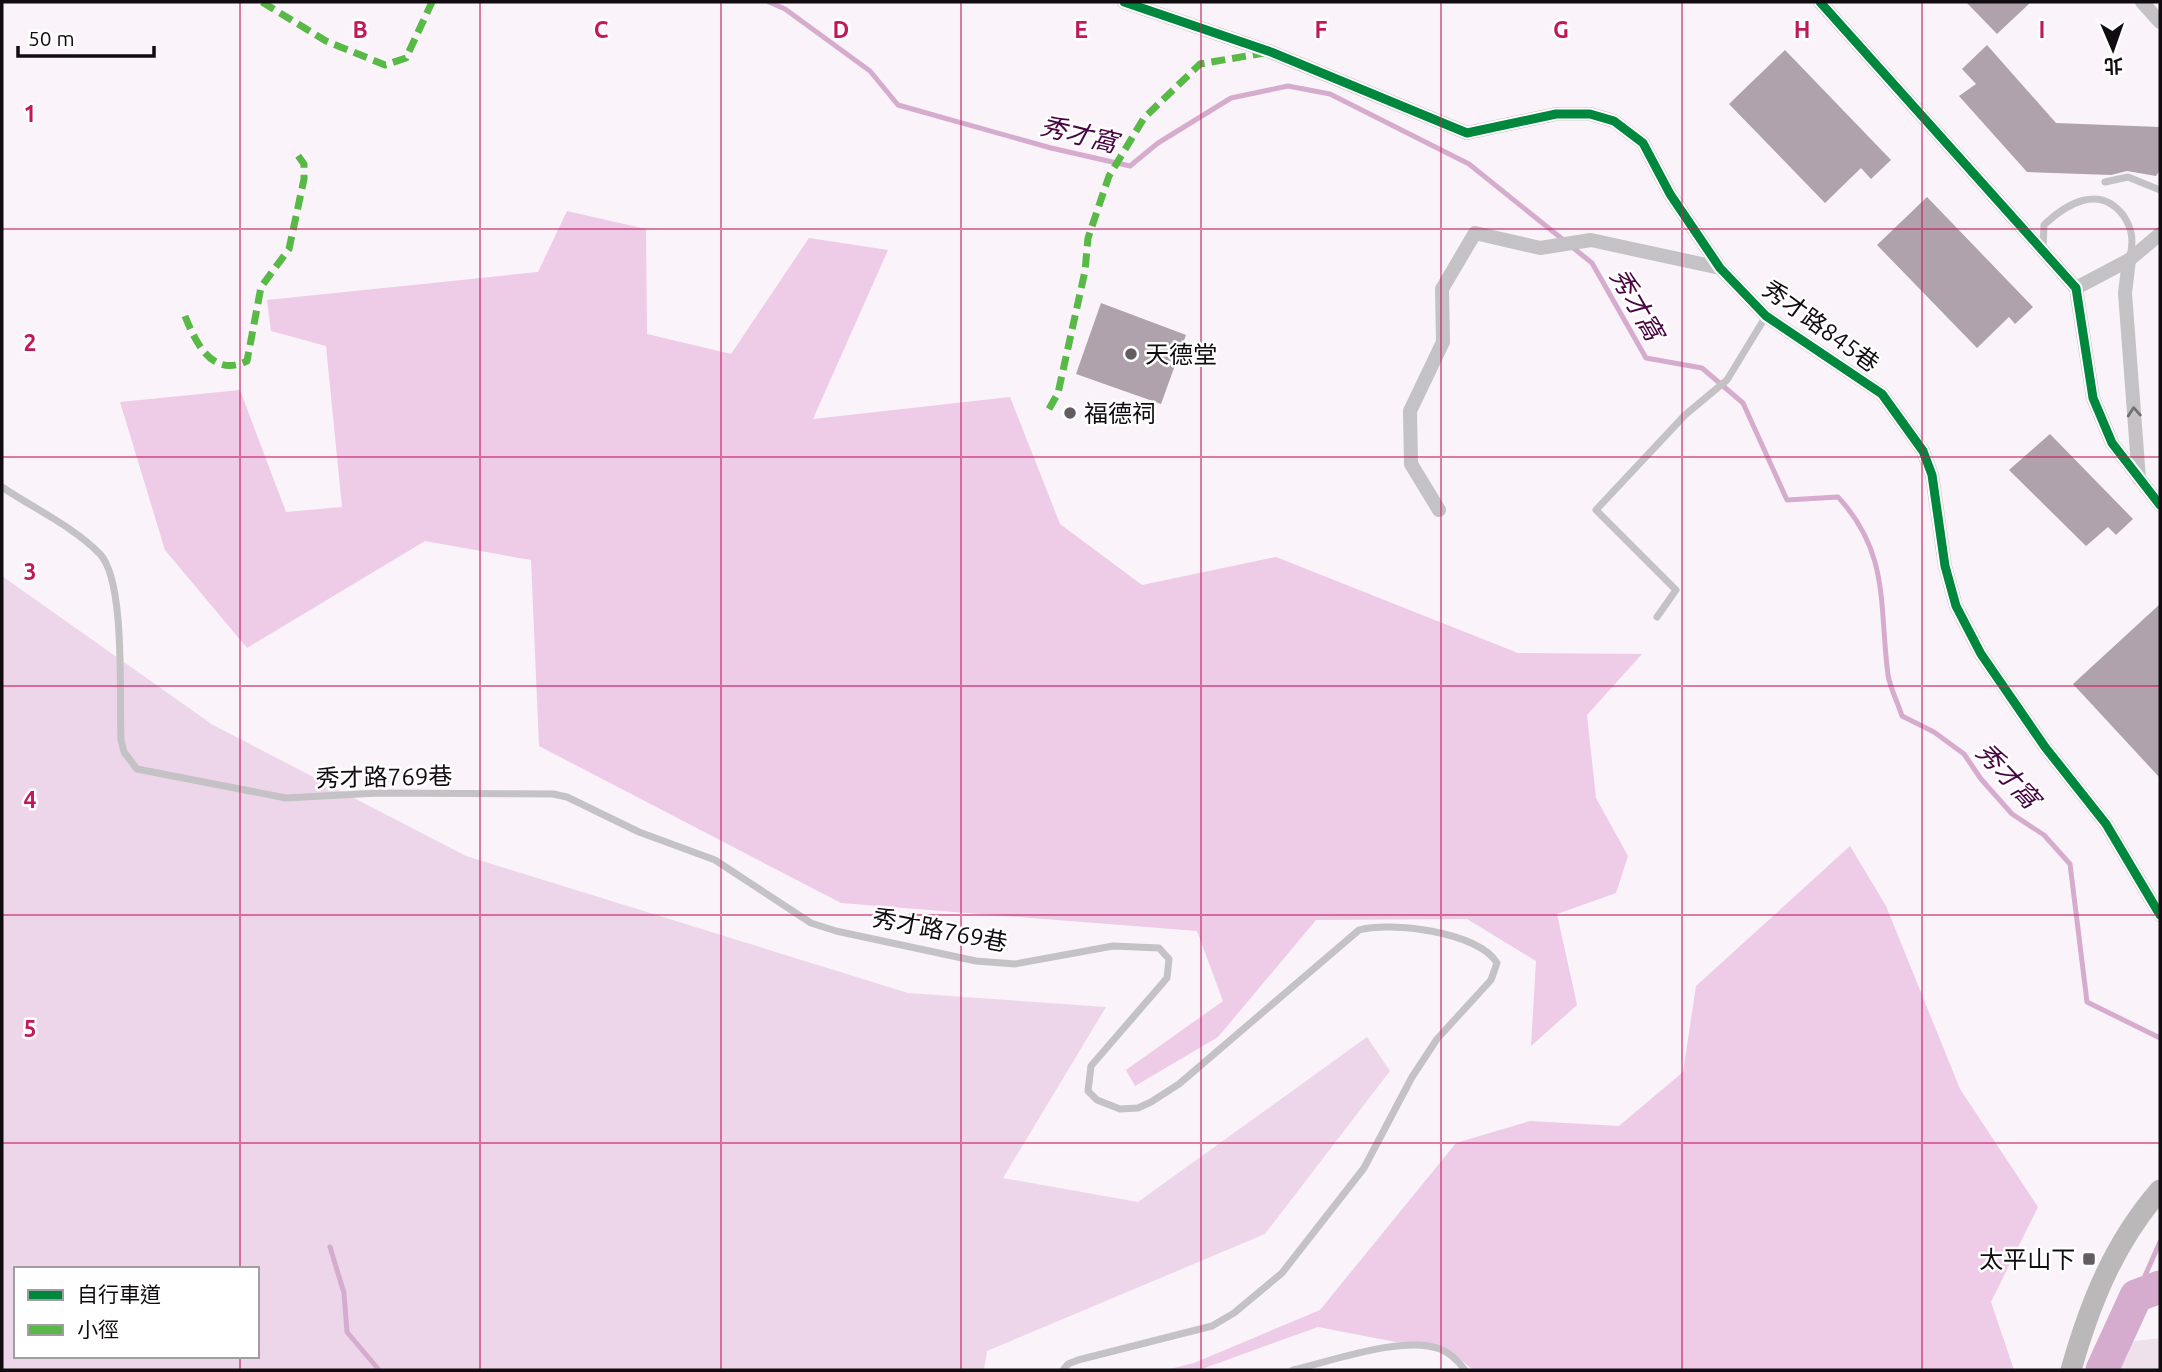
<svg xmlns="http://www.w3.org/2000/svg" width="2162" height="1372" viewBox="0 0 2162 1372" font-family="Ubuntu,'Noto Sans TC',sans-serif">
<style>
.built{fill:#efe1ec}
.green{fill:#eed6ea;fill-rule:evenodd}
.forest{fill:#eecbe7}
.lines{fill:none;stroke-linecap:round;stroke-linejoin:round}
.stream{stroke:#d6acce;stroke-width:5}
.river{stroke:#d6acce;stroke-width:33}
.building{fill:#afa2ad}
.service{stroke:#c4c2c4;stroke-width:7}
.minor{stroke:#c4c2c4;stroke-width:14}
.secondary{stroke:#bbb8ba;stroke-width:21}
.quiet{stroke:#58b947;stroke-width:7;stroke-dasharray:14 7;stroke-linecap:butt}
.cycleway-casing{stroke:#fff;stroke-width:13}
.cycleway{stroke:#00873e;stroke-width:9}
.oneway{stroke:#737073}
.grid{fill:none;stroke:#c2185b;stroke-width:2;stroke-opacity:0.55}
.poi-dot{fill:#635d62;stroke:#fff;stroke-width:2.5}
.labels{text-anchor:middle;dominant-baseline:central;stroke-width:5;stroke-linejoin:round;paint-order:stroke}
.street-label{font-size:24px;fill:#110c10;stroke:#fff}
.poi-label{font-size:24px;fill:#110c10;stroke:#fff;text-anchor:start}
.water-label{font-size:26px;font-style:italic;fill:#490442;stroke:#fff}
.grid-label{font-size:23px;text-anchor:middle;font-weight:bold;fill:#c2185b;stroke:#fff;stroke-width:5;stroke-linejoin:round;paint-order:stroke}
</style>
<rect width="100%" height="100%" fill="#faf3f9"/>
<path class="built" d="M2160 1338V1370H2102V1345Z"/>
<path class="green" d="M2 576 213 725 466 856 908 993 1106 1007 1003 1178 1138 1202 1367 1037 1390 1071 1265 1234 987 1351 984 1370H2ZM16 1269H257V1356H16Z"/>
<g class="forest">
<path d="M567 211 646 229 647 334 731 354 809 238 888 250 813 419 1010 397 1060 524 1142 585 1276 557 1518 653 1642 654 1587 715 1596 798 1628 856 1616 893 1557 914 1577 1005 1531 1046 1536 961 1467 919 1316 920 1218 1037 1135 1086 1126 1070 1223 1001 1197 931 841 903 539 746 531 560 425 541 247 648 165 550 120 402 240 390 286 512 342 507 326 346 271 331 267 300 538 272Z"/>
<path d="M1850 846 1886 906 1960 1089 2038 1207 1991 1302 2014 1370H1473L1453 1353 1318 1327 1199 1370H1166L1194 1363 1320 1310 1456 1143 1530 1121 1619 1126 1683 1072 1696 986Z"/>
</g>
<g class="lines">
<g class="stream">
<path d="M769 2 785 9 870 71 898 105 1051 148 1130 166 1158 143 1231 98 1288 86 1330 94 1469 164 1592 263 1646 358 1702 368 1743 403 1787 500 1838 497C1890 553 1879 606 1888 675 1890 688 1898 703 1902 716L1934 732 1964 754 1981 779 2012 814 2044 835 2070 864 2087 1002 2160 1038"/>
<path d="M330 1247 344 1293 347 1332 379 1370"/>
<path d="M2136 1296 2160 1242"/>
</g>
<path class="river" d="M2102 1370 2136 1296 2160 1287"/>
</g>
<g class="building">
<path d="M1966 2H2031L1997 34Z"/>
<path d="M1987 45 2056 123 2160 127V170L2156 176 2127 171 2111 175 2027 172 1959 96 1976 84 1962 69Z"/>
<path d="M1785 50 1891 160 1871 179 1861 168 1825 203 1729 104Z"/>
<path d="M1927 197 2033 307 2015 324 2009 317 1977 348 1877 245Z"/>
<path d="M1101 303 1186 335 1161 404 1076 374Z"/>
<path d="M2050 434 2133 519 2116 535 2108 527 2086 546 2009 470Z"/>
<path d="M2160 604V778L2073 684Z"/>
</g>
<g class="lines">
<g class="service">
<path d="M2105 182 2128 177 2160 190"/>
<path d="M2043 249 2044 225C2066 204 2099 184 2123 215 2132 228 2134 240 2130 256"/>
<path d="M2 487C33 508 74 527 100 554 126 582 119 699 121 740L124 752 137 769 286 798 378 793 553 794 567 797 639 832 715 860 811 923 836 931 976 961 1015 964 1113 946 1159 948 1169 959 1167 978 1091 1066 1088 1091 1097 1100 1120 1109 1138 1108 1151 1102 1179 1084 1359 930C1391 921 1479 932 1497 963L1491 980 1437 1039 1412 1077 1364 1168 1282 1273 1234 1313 1212 1326 1078 1360 1068 1364 1063 1370"/>
<path d="M1657 617 1676 590 1596 510 1685 415 1727 380 1766 316"/>
<path d="M1293 1370C1332 1361 1403 1335 1440 1349 1451 1353 1459 1362 1465 1370"/>
</g>
<g class="minor">
<path d="M1124 2 1271 52 1467 133 1556 114H1590L1614 121 1643 143 1670 194 1720 268 1766 316 1882 394 1923 451 1932 475 1945 566 1956 606 1981 654 2045 747 2106 824 2160 915"/>
<path d="M1820 2 2076 288 2093 398 2112 443 2160 505"/>
<path d="M2142 2 2160 22"/>
<path d="M2129 260 2125 293 2139 479"/>
<path d="M2076 288 2129 260 2160 234"/>
<path d="M1439 510 1411 464 1410 411 1443 342 1442 289 1475 233 1540 248 1591 240 1720 268"/>
</g>
<path class="secondary" d="M2071 1370C2090 1303 2114 1243 2160 1190"/>
<g class="quiet">
<path d="M262 2 326 41 385 65 406 58 432 2"/>
<path d="M185 316C196 344 213 378 247 361L261 287 289 249 304 179V164L294 150"/>
<path d="M1049 409 1058 393 1085 271 1088 238 1109 176 1144 118 1200 64 1264 53"/>
</g>
<defs>
<g id="cycleway">
<path d="M1124 2 1271 52 1467 133 1556 114H1590L1614 121 1643 143 1670 194 1720 268 1766 316 1882 394 1923 451 1932 475 1945 566 1956 606 1981 654 2045 747 2106 824 2160 915"/>
<path d="M1820 2 2076 288 2093 398 2112 443 2160 505"/>
</g>
</defs>
<use href="#cycleway" class="cycleway-casing"/>
<use href="#cycleway" class="cycleway"/>
</g>
<defs><path id="oneway-chevron" d="M-2-3.5L2.5 0L-2 3.5" fill="none" stroke-width="1.6" stroke-linecap="round" stroke-linejoin="round" transform="scale(1.75)"/></defs>
<use class="oneway" href="#oneway-chevron" transform="translate(2134 412) rotate(-94)"/>
<path class="grid" d="M240 2V1269M480 2V1370M721 2V1370M961 2V1370M1201 2V1370M1441 2V1370M1682 2V1370M1922 2V1370M2 229H2160M2 457H2160M2 686H2160M2 915H2160M2 1143H2160M240 1356V1370"/>
<g class="poi-dot">
<circle cx="1131" cy="354" r="7"/>
<circle cx="1070" cy="413" r="7"/>
<rect x="2082" y="1252" width="14" height="14" rx="3.5"/>
</g>
<g class="labels">
<g class="street-label">
<text transform="translate(1821 326) rotate(36)">秀才路845巷</text>
<text transform="translate(384 777) rotate(-1)">秀才路769巷</text>
<text transform="translate(940 930) rotate(11)">秀才路769巷</text>
</g>
<g class="poi-label">
<text x="1145" y="354">天德堂</text>
<text x="1084" y="413">福德祠</text>
<text x="2075" y="1259" text-anchor="end">太平山下</text>
</g>
<g class="water-label">
<text transform="translate(1079 134) rotate(14)">秀才窩</text>
<text transform="translate(1637 304) rotate(60)">秀才窩</text>
<text transform="translate(2008 775) rotate(47)">秀才窩</text>
</g>
</g>
<g class="grid-label">
<text x="360" y="38">B</text>
<text x="601" y="38">C</text>
<text x="841" y="38">D</text>
<text x="1081" y="38">E</text>
<text x="1321" y="38">F</text>
<text x="1561" y="38">G</text>
<text x="1802" y="38">H</text>
<text x="2042" y="38">I</text>
<text x="30" y="122">1</text>
<text x="30" y="351">2</text>
<text x="30" y="580">3</text>
<text x="30" y="808">4</text>
<text x="30" y="1037">5</text>
</g>
<rect width="2162" height="1372" fill="none" stroke="#110c10" stroke-width="7"/>
<rect x="14" y="1267" width="245" height="91" fill="#ffffff" stroke="#a09e9f" stroke-width="2"/>
<rect x="28" y="1290" width="35" height="10" fill="#00873e" stroke="#a09e9f" stroke-width="2"/>
<text x="77" y="1302" font-size="21" fill="#110c10">自行車道</text>
<rect x="28" y="1325" width="35" height="10" fill="#58b947" stroke="#a09e9f" stroke-width="2"/>
<text x="77" y="1337" font-size="21" fill="#110c10">小徑</text>
<g transform="translate(2113 49) rotate(178)" stroke="#ffffff" stroke-width="5" paint-order="stroke">
<path d="M0-5L12 26L0 18L-12 26Z" fill="#110c10"/>
<text y="-10" font-size="19" font-weight="bold" text-anchor="middle" fill="#110c10">北</text>
</g>
<path d="M18 46v10h136v-10" fill="none" stroke="#110c10" stroke-width="3.5"/>
<text x="28" y="46" font-size="21" fill="#110c10" stroke="#ffffff" stroke-width="5" paint-order="stroke">50 m</text>
</svg>
